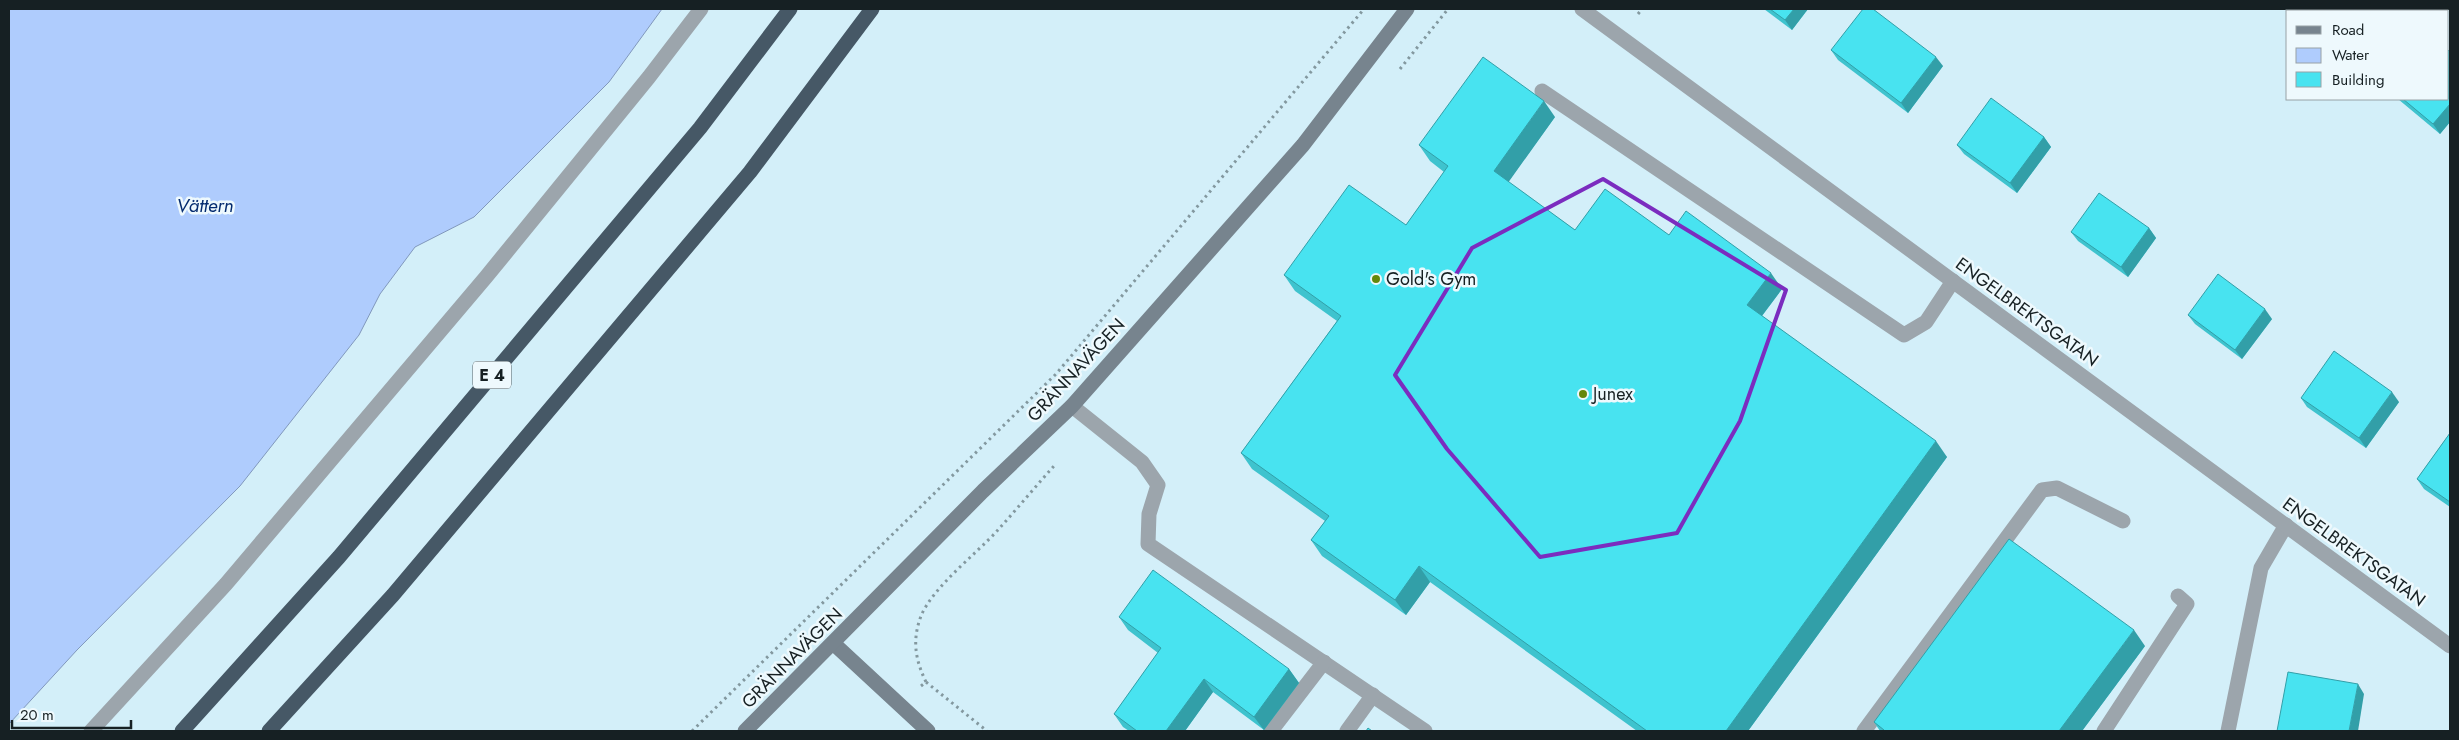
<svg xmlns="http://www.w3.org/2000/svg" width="2459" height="740" viewBox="0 0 2459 740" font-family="Jost,sans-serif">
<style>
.water{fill:#afccfd;stroke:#8198bc}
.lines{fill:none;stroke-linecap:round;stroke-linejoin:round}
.path{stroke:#83989f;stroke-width:3;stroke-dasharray:2.5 4;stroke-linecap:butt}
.lane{stroke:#9ca5ac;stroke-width:15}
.street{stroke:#9ca5ac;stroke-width:15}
.secondary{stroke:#77848e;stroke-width:15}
.highway{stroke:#465866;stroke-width:15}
.wall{fill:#3ec3ce}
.shaded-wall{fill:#329fa8}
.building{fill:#48e3f0;stroke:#329fa8}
.marked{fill:none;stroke:#7b2cbf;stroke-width:4;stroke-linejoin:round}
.poi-dot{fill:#64880c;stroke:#eef9fd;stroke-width:2}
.labels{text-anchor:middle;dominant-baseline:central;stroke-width:5;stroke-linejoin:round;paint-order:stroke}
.shield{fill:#eef9fd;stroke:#576164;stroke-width:1}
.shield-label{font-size:16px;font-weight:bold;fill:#162023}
.poi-label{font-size:18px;fill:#162023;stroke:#eef9fd;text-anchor:start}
.street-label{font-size:18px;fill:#162023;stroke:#eef9fd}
.water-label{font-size:19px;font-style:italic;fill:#042b6f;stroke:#eef9fd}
</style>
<rect width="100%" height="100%" fill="#d3eff9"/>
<path class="water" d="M9 9H662L609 82 474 217 415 247 380 294 359 335 240 486 77 650 9 724Z"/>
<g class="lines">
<g class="path">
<path d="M1638 14 1642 9"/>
<path d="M1400 69 1448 9"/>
<path d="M926 682 987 731"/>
<path d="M921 686 926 682C915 659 912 640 921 616 933 587 975 555 997 531 1016 510 1035 487 1054 466"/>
<path d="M692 731 1056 374 1364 9"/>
</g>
<g class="lane">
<path d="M1542 91 1904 335 1926 322 1953 281"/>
<path d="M1072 406 1142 462 1158 485 1149 514 1148 544 1425 731"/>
<path d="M91 731 226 584 486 277 649 77 701 9"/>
<path d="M1271 731 1324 662"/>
<path d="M1347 731 1373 695"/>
<path d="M1864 731 2042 490 2057 488 2123 521"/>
<path d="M2104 731 2187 604 2178 596"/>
<path d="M2228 731 2261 568 2286 525"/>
</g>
<path class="street" d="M1582 9 2450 646"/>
<g class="secondary">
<path d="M833 643 928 731"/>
<path d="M745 731 983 491 1072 406 1303 145 1407 9"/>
</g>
<g class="highway">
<path d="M182 731 339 557 700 128 790 9"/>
<path d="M269 731 393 595 750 172 872 9"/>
</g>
</g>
<g class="wall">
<path d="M1764 9H1808L1792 30Z"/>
<path d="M2289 9H2358L2355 11H2292Z"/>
<path d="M1831 50 1943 66 1908 113 1838 60Z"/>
<path d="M2450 52V122L2440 134 2398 99H2448Z"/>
<path d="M1555 117 1508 182 1575 230 1669 235 1782 289 1762 316 1947 457 1748 731H1637L1430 582 1406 615 1322 556 1311 540 1325 521 1252 469 1241 453 1337 321 1295 291 1284 275 1406 225 1444 172 1430 161 1419 145Z"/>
<path d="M2044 137 2051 147 2017 193 1964 154 1957 145Z"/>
<path d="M2149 228 2156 238 2128 277 2078 241 2071 232Z"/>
<path d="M2188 315 2272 319 2242 359 2195 324Z"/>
<path d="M2301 398 2399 402 2366 448 2307 407Z"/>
<path d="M2450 433V507L2424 489 2417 479Z"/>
<path d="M1119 617 1289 669 1299 683 1264 730 1213 692 1185 731H1129L1123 727 1114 714 1158 653 1128 630Z"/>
<path d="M2145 646 2082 731H1880L1874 722Z"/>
</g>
<g class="shaded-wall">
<path d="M1794 9H1808L1792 30 1785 20Z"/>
<path d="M2343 9H2358L2355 11H2340Z"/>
<path d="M1936 57 1943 66 1908 113 1901 103Z"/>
<path d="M1544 101 1555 117 1505 187 1494 171Z"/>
<path d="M2450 104V122L2440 134 2433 124Z"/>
<path d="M2044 137 2051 147 2017 193 2010 183Z"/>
<path d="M2149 228 2156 238 2128 277 2121 267Z"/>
<path d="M1771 273 1782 289 1758 321 1747 305Z"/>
<path d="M2265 309 2272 319 2242 359 2235 350Z"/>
<path d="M2392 392 2399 402 2366 448 2359 438Z"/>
<path d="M1936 441 1947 457 1748 731H1726Z"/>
<path d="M1419 566 1430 582 1406 615 1395 600Z"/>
<path d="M2134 630 2145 646 2082 731H2059Z"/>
<path d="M1289 669 1299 683 1264 730 1254 717Z"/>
<path d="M1204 679 1213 692 1185 731H1166Z"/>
<path d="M2358 684 2364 694 2358 731H2349Z"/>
</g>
<g class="building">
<path d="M1770 9H1794L1785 20Z"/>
<path d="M1863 9H1873L1936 57 1901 103 1831 50Z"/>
<path d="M2294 9H2343L2340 11H2297Z"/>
<path d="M2448 50 2450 52V104L2433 124 2403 99H2448Z"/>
<path d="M1483 57 1544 101 1494 171 1575 230 1605 189 1669 235 1686 211 1771 273 1747 305 1936 441 1726 731H1647L1419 566 1395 600 1311 540 1329 516 1241 453 1341 316 1284 275 1349 185 1406 225 1448 166 1419 145Z"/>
<path d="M1991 98 2044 137 2010 183 1957 145Z"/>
<path d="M2099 193 2149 228 2121 267 2071 232Z"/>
<path d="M2218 274 2265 309 2235 350 2188 315Z"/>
<path d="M2334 351 2392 392 2359 438 2301 398Z"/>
<path d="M2450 433V502L2417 479Z"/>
<path d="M2009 539 2134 630 2059 731H1884V730L1874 722Z"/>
<path d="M1153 570 1289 669 1254 717 1204 679 1166 731H1137L1114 714 1161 648 1119 617Z"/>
<path d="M2288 672 2358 684 2349 731H2277Z"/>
<path d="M1368 728 1372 731H1366Z"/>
</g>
<path class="marked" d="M1603 179 1786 290 1740 421 1677 533 1540 557 1447 449 1395 375 1472 248Z"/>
<g class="poi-dot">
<circle cx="1376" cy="279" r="5"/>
<circle cx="1583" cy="394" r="5"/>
</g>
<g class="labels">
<rect class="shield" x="473" y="361.5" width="38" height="27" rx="4"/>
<g class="shield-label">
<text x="492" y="375">E 4</text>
</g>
<g class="poi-label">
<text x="1386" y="279">Gold's Gym</text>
<text x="1593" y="394">Junex</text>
</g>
<g class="street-label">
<text transform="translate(2027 312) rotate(36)">ENGELBREKTSGATAN</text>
<text transform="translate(1076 370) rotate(-47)">GRÄNNAVÄGEN</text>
<text transform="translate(2354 552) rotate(36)">ENGELBREKTSGATAN</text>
<text transform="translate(792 658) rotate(-45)">GRÄNNAVÄGEN</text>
</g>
<g class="water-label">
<text x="205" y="205">Vättern</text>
</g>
</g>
<rect width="2459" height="740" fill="none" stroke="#162023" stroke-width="20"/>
<rect x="2286" y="10" width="162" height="90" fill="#eef9fd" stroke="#98a2a6"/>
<rect x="2296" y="26" width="25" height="8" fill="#77848e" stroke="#98a2a6"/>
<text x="2332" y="35" font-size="15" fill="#162023">Road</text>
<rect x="2296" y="48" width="25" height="15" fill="#afccfd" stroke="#98a2a6"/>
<text x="2332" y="60" font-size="15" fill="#162023">Water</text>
<rect x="2296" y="72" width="25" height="15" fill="#48e3f0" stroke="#98a2a6"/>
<text x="2332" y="85" font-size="15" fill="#162023">Building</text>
<path d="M12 720v8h119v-8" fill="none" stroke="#162023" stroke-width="2.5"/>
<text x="20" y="720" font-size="15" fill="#162023" stroke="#eef9fd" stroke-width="4" paint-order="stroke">20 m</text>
</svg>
